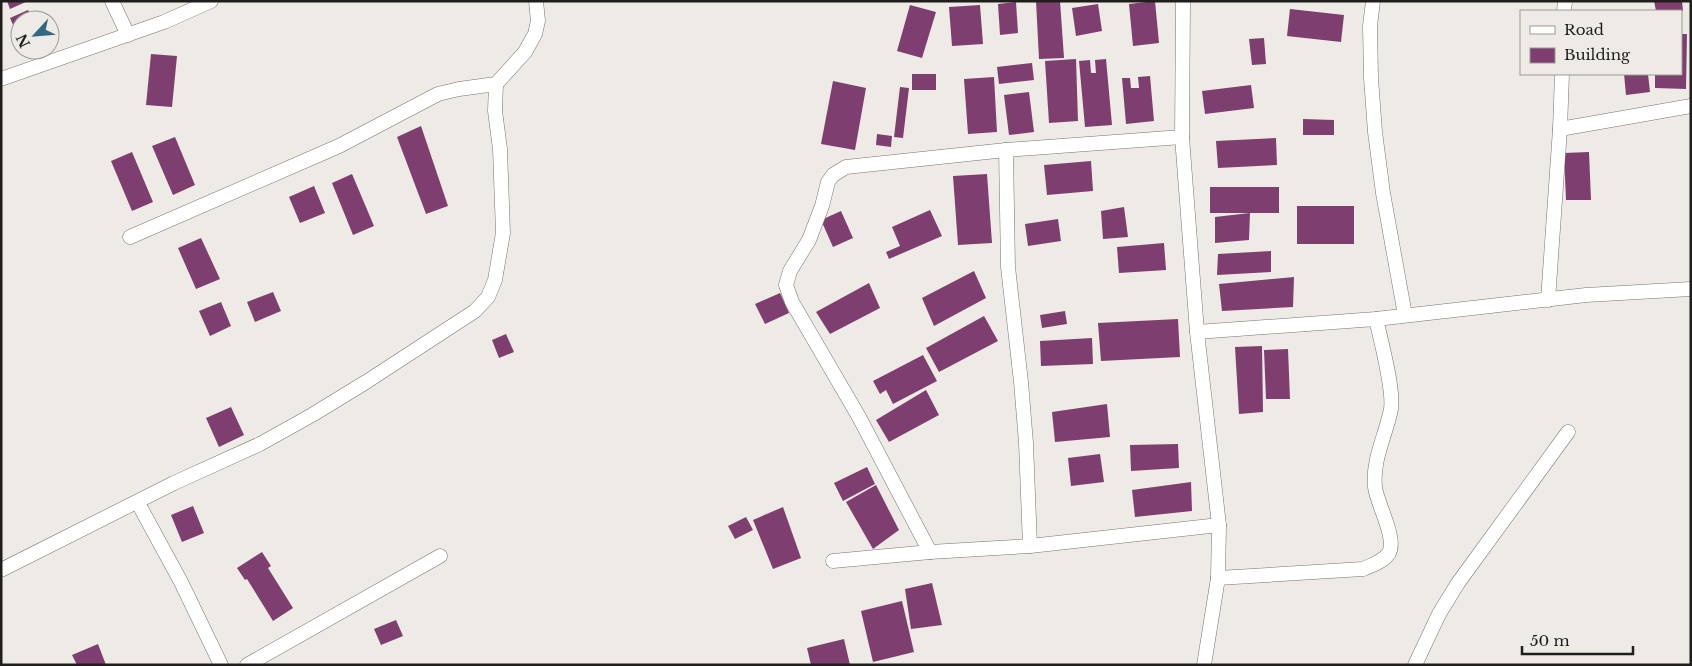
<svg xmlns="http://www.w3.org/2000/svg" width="1692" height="666" viewBox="0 0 1692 666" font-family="'Libre Baskerville',serif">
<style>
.building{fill:#7e3e6f}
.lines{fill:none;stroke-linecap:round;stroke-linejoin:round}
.street-casing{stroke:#76746f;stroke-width:15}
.street{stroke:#fff;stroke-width:14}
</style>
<rect width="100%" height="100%" fill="#eeebe6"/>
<g class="building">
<path d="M7 1H28L10 9Z"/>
<path d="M1036 1H1060L1064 58 1039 59Z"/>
<path d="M1155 1 1159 43 1133 46 1129 4Z"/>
<path d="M1654 1H1682L1683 11H1656Z"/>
<path d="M1016 2 1018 33 1000 35 998 4Z"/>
<path d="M1098 4 1102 31 1076 36 1072 8Z"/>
<path d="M910 5 936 12 922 58 897 51Z"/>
<path d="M980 5 983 44 952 46 949 7Z"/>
<path d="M1290 9 1344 15 1341 42 1287 36Z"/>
<path d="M28 10 31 15 27 17 28 20H20V41L10 18Z"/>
<path d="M1681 34H1687L1686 89 1655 88V74H1681Z"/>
<path d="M1264 38 1266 64 1252 65 1249 39Z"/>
<path d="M151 54 177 56 172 107 146 105Z"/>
<path d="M1076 59 1078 121 1049 123 1045 61Z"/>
<path d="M1106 59 1112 125 1085 127 1079 61 1090 60 1091 73H1096L1095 60Z"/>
<path d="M1032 63 1034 80 999 84 997 67Z"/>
<rect x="912" y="74" width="24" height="16"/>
<path d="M1624 74H1648L1650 92 1626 95Z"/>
<path d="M1150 76 1154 121 1126 124 1122 78H1130L1131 88H1139L1138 77Z"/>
<path d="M994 77 997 132 968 134 964 79Z"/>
<path d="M833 81 866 88 855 150 821 144Z"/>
<path d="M1251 85 1254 108 1205 114 1202 91Z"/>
<path d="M900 87 909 88 903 138 894 137Z"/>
<path d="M1029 92 1034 132 1009 135 1004 95Z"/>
<path d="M1303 119 1334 120V135H1303Z"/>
<path d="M421 126 448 206 426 214 397 137Z"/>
<path d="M877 134 892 136 891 147 876 145Z"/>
<path d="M175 137 195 185 173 195 152 146Z"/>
<path d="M1276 138 1277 165 1218 168 1216 141Z"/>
<path d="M132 152 153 202 132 211 111 161Z"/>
<path d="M1589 152 1591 200H1566L1564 153Z"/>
<path d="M1091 161 1093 191 1047 195 1044 165Z"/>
<path d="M352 174 374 226 353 235 332 183Z"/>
<path d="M987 174 992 243 958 245 953 176Z"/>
<path d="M314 186 325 213 300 223 289 197Z"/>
<rect x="1210" y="187" width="69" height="26"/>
<rect x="1297" y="206" width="57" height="38"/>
<path d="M1124 207 1128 237 1103 239 1101 211Z"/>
<path d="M930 210 942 236 889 259 886 252 900 246 892 227Z"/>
<path d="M841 211 853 238 833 247 821 220Z"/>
<path d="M1250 213 1249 240 1215 243V217Z"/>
<path d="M1058 219 1061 241 1028 246 1025 224Z"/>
<path d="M201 238 220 279 196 289 178 248Z"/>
<path d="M1164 243 1166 270 1119 273 1117 247Z"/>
<path d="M1271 251V272L1217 275 1218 254Z"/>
<path d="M974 271 986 298 934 326 922 298Z"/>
<path d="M1294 277 1293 307 1222 311 1219 284Z"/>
<path d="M869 283 880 308 830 334 816 312Z"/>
<path d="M273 292 281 311 255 322 247 302Z"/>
<path d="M780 293 789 313 765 324 755 304Z"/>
<path d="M221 302 231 326 210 336 199 311Z"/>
<path d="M1065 311 1067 324 1042 328 1040 315Z"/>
<path d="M984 316 998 341 939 372 926 348Z"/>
<path d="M1178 319 1180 357 1101 361 1098 323Z"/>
<path d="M506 334 514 352 499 358 492 340Z"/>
<path d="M1092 338 1093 364 1041 366 1040 341Z"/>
<path d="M1262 346 1263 412 1239 414 1235 347Z"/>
<path d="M1288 349 1290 399H1266L1264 350Z"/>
<path d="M923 355 937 381 893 404 886 390 880 394 873 381Z"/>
<path d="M926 390 939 415 889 442 876 420Z"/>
<path d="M1107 404 1110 437 1055 442 1052 412Z"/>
<path d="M231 407 244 435 219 447 206 418Z"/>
<path d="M1178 444 1179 468 1131 471 1130 445Z"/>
<path d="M1100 454 1104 482 1071 486 1068 458Z"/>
<path d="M867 467 875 484 843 501 834 483Z"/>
<path d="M1191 482 1192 511 1135 517 1132 490Z"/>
<path d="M876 485 899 530 873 549 846 502Z"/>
<path d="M193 506 204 533 182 542 171 515Z"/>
<path d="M783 507 801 558 773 569 753 520Z"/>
<path d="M746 517 753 530 735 539 728 526Z"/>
<path d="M262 552 271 566 268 568 293 608 273 621 247 579 245 580 237 568Z"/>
<path d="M932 583 942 625 911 629 905 589Z"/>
<path d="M902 601 914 652 873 662 861 611Z"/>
<path d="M396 620 403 636 381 645 374 629Z"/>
<path d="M844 639 850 665H811L807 648Z"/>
<path d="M98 644 106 665H77L72 655Z"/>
</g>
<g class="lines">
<defs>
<g id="street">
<path d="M112 1 128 35"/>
<path d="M1183 1 1182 137 1197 332 1219 525 1218 578 1204 665"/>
<path d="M1373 1 1370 26 1371 78 1375 132 1383 193 1405 315"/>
<path d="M1564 11 1565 1"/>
<path d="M1 79 164 22 211 1"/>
<path d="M1560 129 1691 106"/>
<path d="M1006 150 1008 267 1021 382 1026 443 1030 546"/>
<path d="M130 237 339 146 438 94 459 89 496 84 525 52 535 34 538 21 536 1"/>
<path d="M1548 300 1560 129 1562 74"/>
<path d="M1197 332 1376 319 1586 295 1691 289"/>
<path d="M138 503 181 582 221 665"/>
<path d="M930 552 859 417 792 302 786 285 790 271 809 240 822 206 828 182 833 175 846 167 1006 150 1182 137"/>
<path d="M833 561 930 552 1030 546 1219 525"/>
<path d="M1 570 174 483 260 444 312 415 366 382 475 311 488 297 495 280 503 233 500 149 495 111 496 84"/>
<path d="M1218 578 1363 569C1372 565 1383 562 1389 553 1397 538 1377 504 1375 487 1372 460 1386 435 1391 409 1394 389 1381 341 1376 319"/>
<path d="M247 665 440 556"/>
<path d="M1415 665 1439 614 1458 583 1568 432"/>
</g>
</defs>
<use href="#street" class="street-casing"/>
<use href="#street" class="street"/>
</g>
<rect width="1692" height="666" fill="none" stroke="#1f1e1c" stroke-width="5"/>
<rect x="1520" y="10" width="162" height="65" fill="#eeebe6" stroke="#9b9995"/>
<rect x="1530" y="26" width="25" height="8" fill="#ffffff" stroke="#9b9995"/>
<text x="1564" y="35" font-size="15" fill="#1f1e1c">Road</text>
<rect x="1530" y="48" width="25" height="15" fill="#7e3e6f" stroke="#9b9995"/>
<text x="1564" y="60" font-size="15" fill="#1f1e1c">Building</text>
<g transform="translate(35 35) rotate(244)"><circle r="24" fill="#eeebe6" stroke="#9b9995"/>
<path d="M0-4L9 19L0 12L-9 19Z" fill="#316983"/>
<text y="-8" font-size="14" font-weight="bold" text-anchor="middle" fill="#1f1e1c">N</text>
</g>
<path d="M1522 646v8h111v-8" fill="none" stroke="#1f1e1c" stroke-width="2.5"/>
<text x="1530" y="646" font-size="15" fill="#1f1e1c" stroke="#eeebe6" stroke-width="4" paint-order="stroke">50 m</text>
</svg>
